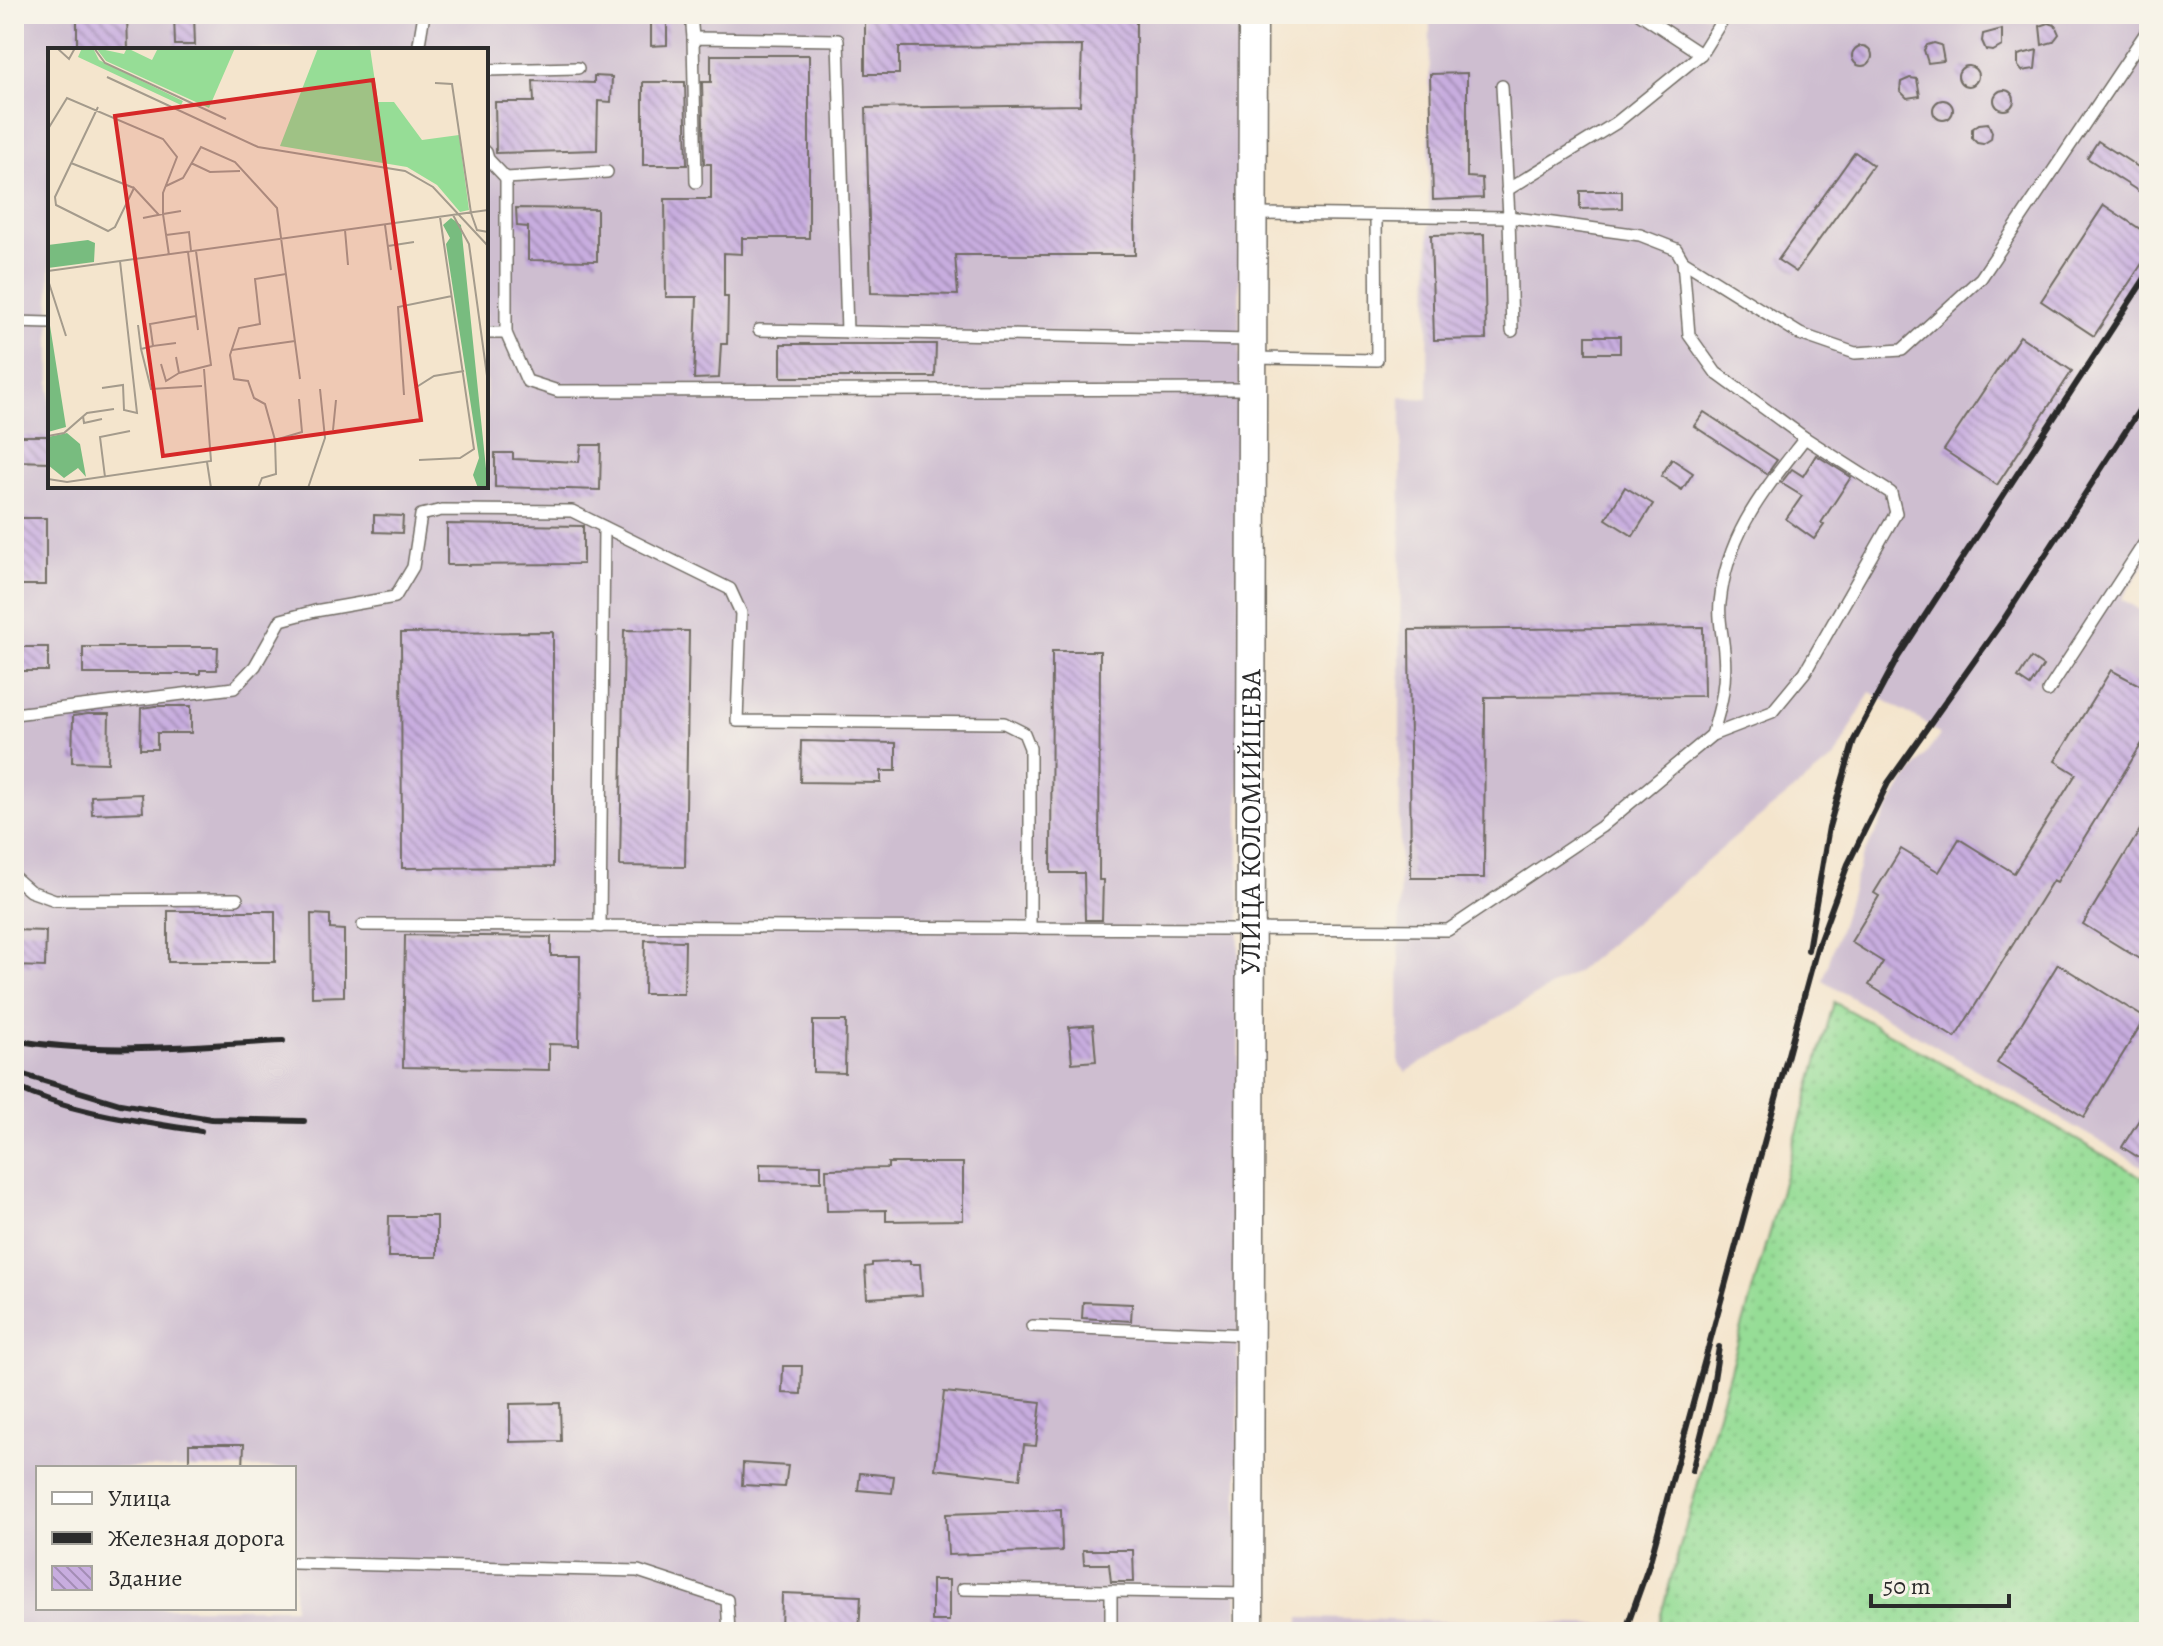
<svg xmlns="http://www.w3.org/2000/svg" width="2163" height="1646" viewBox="0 0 2163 1646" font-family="Alegreya,serif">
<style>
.industrial{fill:#cebed0;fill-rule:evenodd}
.grass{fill:url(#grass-dots);stroke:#608460;stroke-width:2}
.building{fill:url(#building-back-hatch)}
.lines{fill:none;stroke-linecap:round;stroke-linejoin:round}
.service-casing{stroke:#716c64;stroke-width:14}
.tertiary-casing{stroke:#716c64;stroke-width:31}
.service{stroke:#fff;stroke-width:11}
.tertiary{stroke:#fff;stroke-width:28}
.rail{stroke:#2b2b2b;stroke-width:6}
.labels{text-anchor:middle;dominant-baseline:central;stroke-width:6;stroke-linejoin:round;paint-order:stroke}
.street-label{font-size:28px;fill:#2b2b2b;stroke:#f7f3e8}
.inset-road{fill:none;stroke:#a49b8c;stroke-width:2}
.view{fill:#d62828;fill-opacity:0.15;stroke:#d62828;stroke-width:4}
.inset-edge{fill:none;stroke:#2b2b2b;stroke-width:4}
</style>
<defs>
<pattern id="grass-dots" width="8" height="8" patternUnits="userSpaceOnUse" patternTransform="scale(2)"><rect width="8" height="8" fill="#96dd96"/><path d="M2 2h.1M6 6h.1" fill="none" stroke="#81be81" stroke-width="1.8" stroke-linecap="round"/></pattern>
<pattern id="building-back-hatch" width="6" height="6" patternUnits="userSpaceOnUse" patternTransform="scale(2)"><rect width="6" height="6" fill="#c8addf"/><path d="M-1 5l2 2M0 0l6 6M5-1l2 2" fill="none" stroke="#a38db5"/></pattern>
</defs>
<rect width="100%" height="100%" fill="#f7f3e8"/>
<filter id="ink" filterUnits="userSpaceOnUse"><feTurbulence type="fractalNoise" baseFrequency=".0125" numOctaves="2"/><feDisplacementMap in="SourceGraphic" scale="16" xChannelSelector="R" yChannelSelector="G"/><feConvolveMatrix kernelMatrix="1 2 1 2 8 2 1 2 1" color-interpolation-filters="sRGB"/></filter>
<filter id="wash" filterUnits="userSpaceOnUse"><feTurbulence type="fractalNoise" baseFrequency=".006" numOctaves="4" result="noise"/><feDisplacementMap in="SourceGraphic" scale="32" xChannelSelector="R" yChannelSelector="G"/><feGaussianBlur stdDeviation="1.8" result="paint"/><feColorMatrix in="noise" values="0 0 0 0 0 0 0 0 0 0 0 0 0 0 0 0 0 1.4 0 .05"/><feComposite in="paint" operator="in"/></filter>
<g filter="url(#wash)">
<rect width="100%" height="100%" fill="#f4e5cd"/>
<g class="industrial">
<path d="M14 14H1240L1238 1632H14ZM50 50H486V486H50ZM38 1468H294V1608H38Z"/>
<path d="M1430 14H2149V557L2122 599 2149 616V1170L1823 981 1862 858 1898 792 1940 735 1925 723 1870 692 1835 757 1738 835 1578 971 1406 1072 1399 1064 1401 397 1428 399Z"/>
<path d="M1300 1618 1618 1625 1615 1632H1299Z"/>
</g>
<path class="grass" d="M1834 1002 2149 1181V1632H1656Z"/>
<g id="blocks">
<g class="building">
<path d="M77 14H127L128 50H77Z"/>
<path d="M174 14H194L195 45H175Z"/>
<path d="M651 14H667V45L651 46Z"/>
<path d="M865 14H1136L1135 255H955L958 295 871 293 866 108 1080 105 1082 46 899 47V74H865Z"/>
<path d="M2049 23 2055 25 2059 34 2053 42 2042 45 2040 26Z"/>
<path d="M2002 29V46L1993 51 1986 50 1982 41 1983 34Z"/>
<path d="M1934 43 1941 45 1944 61 1928 63 1924 50 1927 45Z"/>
<circle cx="1862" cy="56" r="10"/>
<path d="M2037 50 2035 69 2022 71 2018 66V55Z"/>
<path d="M711 55H809V238H742V254L724 253V297H728L727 344H721L719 378 694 379 697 297H666L665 199H711V164H704L702 82H711Z"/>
<circle cx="1968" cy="76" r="10"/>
<path d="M1467 73V177L1482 178 1483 198 1433 200 1430 74Z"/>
<path d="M594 76 612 77 611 102 598 101 597 150 496 153 495 102H534L533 81 594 83Z"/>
<path d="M1910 78 1917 79 1920 96 1907 98 1900 91 1901 82Z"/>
<path d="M643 82H685L687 165H643Z"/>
<circle cx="2004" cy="100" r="10"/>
<circle cx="1943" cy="110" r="10"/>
<path d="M1988 123 1992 132 1991 139 1983 144 1977 143 1972 138V129L1979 124Z"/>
<path d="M2098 141 2149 174V198L2087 158Z"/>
<path d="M1855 152 1873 165 1796 272 1778 260Z"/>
<path d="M1580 191H1622V208L1580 209Z"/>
<path d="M2104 205 2149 235V253L2094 336 2041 301Z"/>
<path d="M516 208 597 209V261L528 260V227L517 226Z"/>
<path d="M1484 234 1486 339 1434 340 1431 235Z"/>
<rect x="1586" y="336" width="34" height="17"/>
<path d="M2020 336 2072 371 1997 485 1944 450Z"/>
<path d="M781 344H936L935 377H781Z"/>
<path d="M1704 412 1777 460 1767 474 1694 426Z"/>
<path d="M14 436H50V462L14 461Z"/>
<path d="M581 445H601L600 490 495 487V453H513V459L579 462Z"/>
<path d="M1816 455 1851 477 1821 523 1824 525 1814 539 1786 519 1802 496 1781 483 1792 469 1803 476Z"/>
<path d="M1672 459 1693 473 1682 490 1661 476Z"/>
<path d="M1625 487 1653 504 1633 536 1606 519Z"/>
<path d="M374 515 403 516 402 533 374 532Z"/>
<rect x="14" y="518" width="32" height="67"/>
<path d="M447 524 583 526V564L447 565Z"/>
<path d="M1703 627 1704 696 1485 697 1484 878H1411L1409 630Z"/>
<path d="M624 630 689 631 685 867 620 866Z"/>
<path d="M553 632V867L402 868 401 633Z"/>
<rect x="14" y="647" width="34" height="24"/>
<path d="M83 647H218L217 670H200V674H83Z"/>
<path d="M1052 651H1100L1099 880H1103L1102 920H1085L1084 873H1051Z"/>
<path d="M2031 658 2043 666 2030 686 2018 678Z"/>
<path d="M2111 670 2149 690V732L2057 882 2053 880 1955 1038 1869 985 1883 962 1851 942 1879 896 1874 893 1901 849 1939 872 1959 839 2014 873 2076 774 2055 761Z"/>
<path d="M155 706H191V733H157V749H140L141 708Z"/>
<path d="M88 714H109L108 763 72 762 73 716Z"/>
<path d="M801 741 896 743V771H881V783L800 782Z"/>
<path d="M142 794 143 812 92 814 91 796Z"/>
<path d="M2149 815V965L2083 924Z"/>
<rect x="168" y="911" width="107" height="51"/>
<path d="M311 914 330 915V929L344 930V996L312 997Z"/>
<path d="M14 930 46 931 45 967 14 966Z"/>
<path d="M405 935 551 937V956H580L579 1045 549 1044V1070L403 1067Z"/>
<path d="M645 940 685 941 684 994H644Z"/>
<path d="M2058 964 2145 1018 2084 1117 1997 1063Z"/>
<path d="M813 1021H846L845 1073 813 1072Z"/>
<path d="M1093 1025 1096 1061 1072 1063 1069 1027Z"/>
<path d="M2149 1104V1164L2122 1147Z"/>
<path d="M888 1163H963V1220L886 1221V1210L827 1211 826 1169 888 1168Z"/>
<path d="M760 1164 821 1165V1182L760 1181Z"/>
<path d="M389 1216H437V1257H388Z"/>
<path d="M910 1261V1264H920L922 1295 867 1298 865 1267 872 1266V1263Z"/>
<path d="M1083 1302 1132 1304 1131 1321 1082 1318Z"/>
<path d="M783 1366H802L801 1394 782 1393Z"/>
<path d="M944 1392 1041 1402 1036 1446 1024 1445 1020 1479 935 1469Z"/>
<path d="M560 1403 561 1441 510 1442V1404Z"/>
<path d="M189 1444H244L243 1468H189Z"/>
<path d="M743 1463 788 1466 785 1487 742 1485Z"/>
<path d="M860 1473 894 1476 892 1493 858 1490Z"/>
<path d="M1061 1510 1062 1551 948 1555 946 1514Z"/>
<path d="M1083 1550H1133L1134 1582H1111L1109 1564H1084Z"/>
<rect x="932" y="1580" width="17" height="41"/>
<path d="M782 1593 861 1596 859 1632H781Z"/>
</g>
</g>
</g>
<g filter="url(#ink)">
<use href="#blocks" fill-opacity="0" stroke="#716c64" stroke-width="2"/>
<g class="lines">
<defs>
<g id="service">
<path d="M691 14 693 38"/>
<path d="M418 50 424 14"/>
<path d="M1701 54 1726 14"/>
<path d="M486 70 578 68"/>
<path d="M486 152 488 159 506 178"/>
<path d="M607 172 506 178V333L527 381 558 391 1251 389"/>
<path d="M696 182 693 38 838 40 847 332"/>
<path d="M1507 190 1616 123 1701 54 1640 14"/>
<path d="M1253 214 1509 217 1502 86"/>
<path d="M1683 261 1800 334 1855 353 1902 350 1981 278 2149 28"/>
<path d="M14 322 50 323"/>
<path d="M759 330 1251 340"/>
<path d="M486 333H506"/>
<path d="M1254 358 1377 360 1376 216"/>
<path d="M2048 691 2149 536"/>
<path d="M14 714 234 688 255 666 281 620 315 611 395 597 413 567 421 515 442 510 572 511 730 589 741 613 737 721 1004 723 1024 733 1030 748V929"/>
<path d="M1712 735C1721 706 1727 683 1724 652 1723 636 1718 619 1720 603 1727 533 1764 491 1805 438"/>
<path d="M14 877 30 891 55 900 237 899"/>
<path d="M363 925 1448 930 1601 827 1712 735 1772 712 1805 672 1896 513 1891 493 1805 438 1716 373 1689 335 1683 261 1676 249 1640 235 1509 217 1512 331"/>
<path d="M600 927 604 527"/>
<path d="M1032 1326 1249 1335"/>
<path d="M294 1563 638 1571 727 1600 729 1632"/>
<path d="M963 1589 1249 1593"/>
<path d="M1111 1591V1632"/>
</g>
<g id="tertiary">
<path id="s1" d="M1249 1632 1253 14"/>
</g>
</defs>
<use href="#service" class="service-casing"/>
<use href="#tertiary" class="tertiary-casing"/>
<use href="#service" class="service"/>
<use href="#tertiary" class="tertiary"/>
<g class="rail">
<path d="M1808 950 1829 827 1854 740 1898 657 2149 272"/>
<path d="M14 1040C103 1056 194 1045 283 1041"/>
<path d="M14 1072 120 1104 211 1119 304 1121"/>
<path d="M14 1086C73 1114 137 1121 201 1131"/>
<path d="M1692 1471 1712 1392 1719 1347"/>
<path d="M1625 1632 1649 1565 1817 948 1848 864 1888 783 2004 619 2149 395"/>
</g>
</g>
</g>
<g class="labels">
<g class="street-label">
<text stroke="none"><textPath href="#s1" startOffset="810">УЛИЦА КОЛОМИЙЦЕВА</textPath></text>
</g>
</g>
<g transform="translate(48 48)">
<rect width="440" height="440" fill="#f4e5cd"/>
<path d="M34 0H45L51 12 135 53 133 57 30 9ZM48 0 76 6 79 0 104 12 110 0H187L161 60 58 13ZM270 0H322L330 54H346L374 92 411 87 421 162 412 164 389 137 359 119 232 98Z" fill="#96dd96"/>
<path d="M403 170 413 177 440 440H430L425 427 431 410 398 196 402 190 395 177ZM40 192 47 195 46 214 0 220V197ZM0 265 18 379 0 384ZM19 385 32 396 38 429 30 420 16 430 0 417V389Z" fill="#78bc7f"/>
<path class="inset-road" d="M9 0 21 11 27 0M46 0 57 15 178 71M59 29 210 99 357 123 385 139 440 198M387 35 404 36 423 165 429 182 440 184M440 56V83M50 59 7 149 8 157 60 183 67 179 86 140 111 167M0 81 19 50 115 91 129 109 115 145V166L133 163M23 115 86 140M143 115 162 124 192 123M118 138 135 130 153 99 187 114 229 160 252 331M405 167 421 196 440 335M95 170 115 166 121 207M337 177 343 222M297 182 300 217M118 187 141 184 143 203M340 198 366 194M140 204 150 282M0 223 440 162M0 232 18 288M90 277 93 301M128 295 105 298 102 276 148 268M105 298 93 301 103 341 154 338M184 302 247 293M128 309 131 325 163 317 148 203M113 316 118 333 131 325M54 340 75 337 76 362 89 365 72 213M367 340 386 328 416 323M356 347 350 259 404 248M35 368 36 375 54 371M285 382 288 352M0 388 16 385 39 365 66 361M227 392 254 384 251 351M371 412 412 410 426 401 392 169M159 414 163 440M57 429 52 389 82 383M0 431 19 434 163 413 156 321M210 440 214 430 228 426 227 392 217 356 206 350 200 333 186 331 182 307 191 280 212 276 207 231 238 226M260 440 277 390 272 341"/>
<path class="view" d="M325 32 373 372 115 408 67 68Z"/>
<rect width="440" height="440" class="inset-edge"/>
</g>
<rect width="2163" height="1646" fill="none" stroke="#f7f3e8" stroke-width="48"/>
<rect x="36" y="1466" width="260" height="144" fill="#f7f3e8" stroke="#a5a39c" stroke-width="2"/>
<rect x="52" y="1492" width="40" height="12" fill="#ffffff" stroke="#a5a39c" stroke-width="2"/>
<text x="108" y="1506" font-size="24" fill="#2b2b2b">Улица</text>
<rect x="52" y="1532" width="40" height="12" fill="#2b2b2b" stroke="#a5a39c" stroke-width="2"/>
<text x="108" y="1546" font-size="24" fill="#2b2b2b">Железная дорога</text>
<rect x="52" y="1566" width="40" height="24" fill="url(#building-back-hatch)" stroke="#a5a39c" stroke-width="2"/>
<text x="108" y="1586" font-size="24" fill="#2b2b2b">Здание</text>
<path d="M1871 1594v12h138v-12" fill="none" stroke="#2b2b2b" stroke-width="4"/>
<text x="1883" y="1594" font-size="24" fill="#2b2b2b" stroke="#f7f3e8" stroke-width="6" paint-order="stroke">50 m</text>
</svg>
